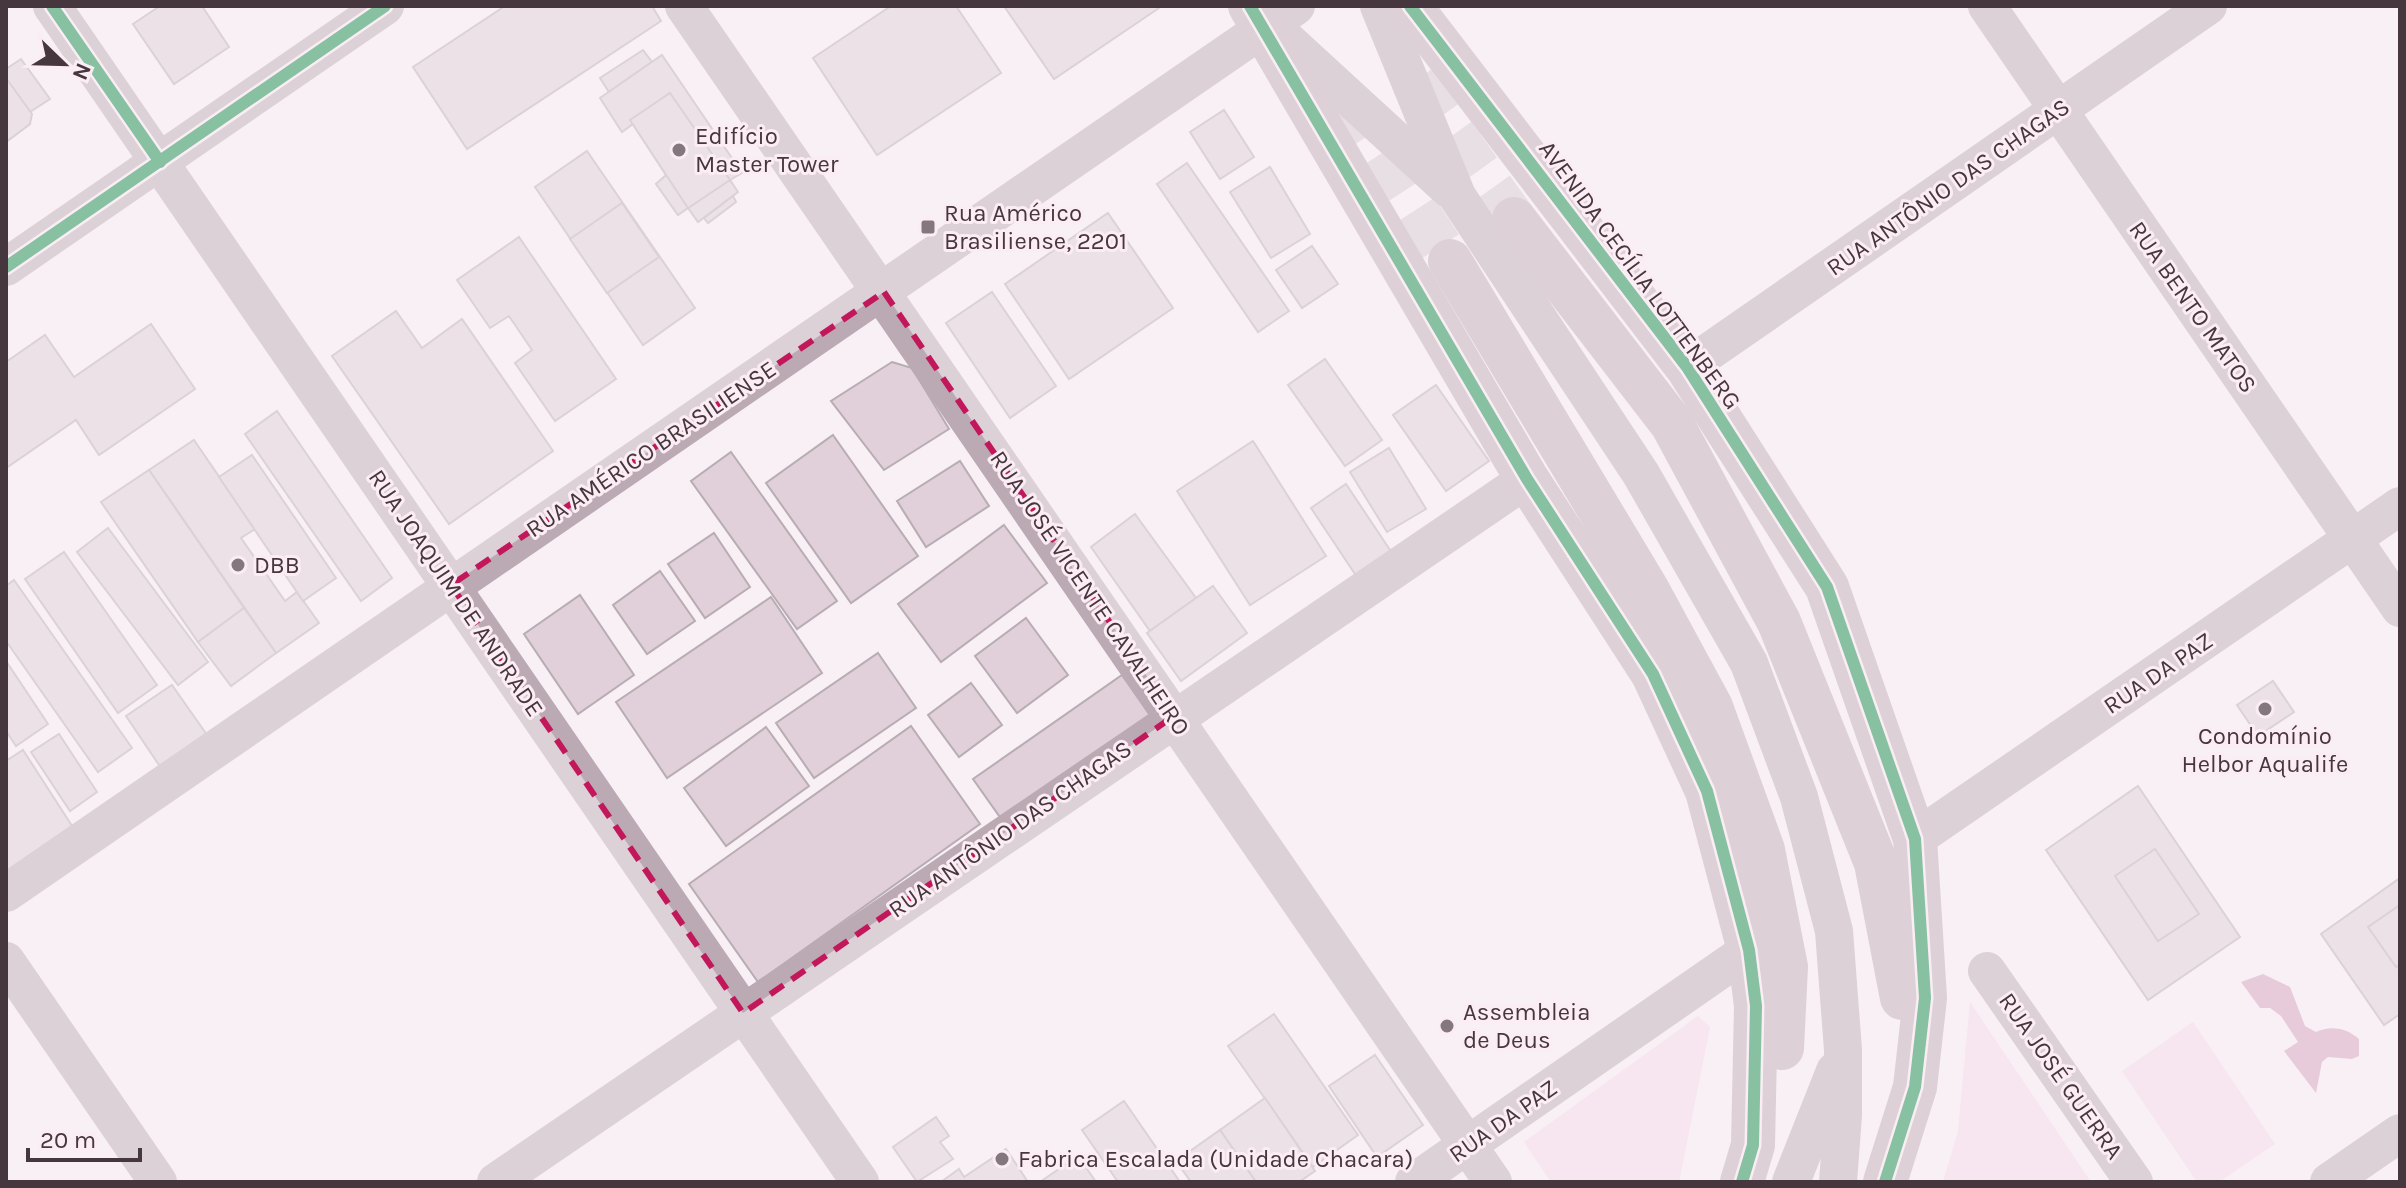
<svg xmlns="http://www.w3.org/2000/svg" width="2406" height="1188" viewBox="0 0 2406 1188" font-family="Karla,sans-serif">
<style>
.green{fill:#f6d8e8}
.water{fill:#d29ebb}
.building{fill:#e1cfd9;stroke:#b7adb2;stroke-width:2}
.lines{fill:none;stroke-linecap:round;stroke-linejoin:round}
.major-tunnel{stroke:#d4cbd0;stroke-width:44;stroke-dasharray:44 22;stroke-linecap:butt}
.minor{stroke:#bbaab3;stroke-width:38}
.major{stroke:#bcabb4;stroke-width:44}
.cycleway-casing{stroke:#fcecf4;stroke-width:17}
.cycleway{stroke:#00873e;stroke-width:12}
.marked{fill:none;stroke:#c2185b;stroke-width:6;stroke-dasharray:16 10;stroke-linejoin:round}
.poi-dot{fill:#84787e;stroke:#fcecf4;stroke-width:3}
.labels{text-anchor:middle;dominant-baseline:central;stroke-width:6;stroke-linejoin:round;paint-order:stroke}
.poi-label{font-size:24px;fill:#46373f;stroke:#fcecf4;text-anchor:start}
.street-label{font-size:24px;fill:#46373f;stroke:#fcecf4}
</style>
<rect width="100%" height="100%" fill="#f8f0f4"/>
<g class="green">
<path d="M1970 1002 2091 1182H1943L1958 1131Z"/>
<path d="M1698 1016 1710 1027 1679 1182H1551L1524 1142Z"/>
<path d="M2193 1022 2275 1144 2219 1182H2197L2122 1071Z"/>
</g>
<path class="water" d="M2263 974 2290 987 2305 1026 2316 1032C2331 1025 2347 1028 2359 1039V1056L2352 1059 2328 1057 2322 1062 2316 1093 2284 1051 2298 1042 2281 1016 2270 1008H2260L2241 982Z"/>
<g class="building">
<path d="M160 6H202L229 47 174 84 133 24Z"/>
<path d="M505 6H652L661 21 467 149 413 67Z"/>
<path d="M891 6H956L1001 73 877 155 813 58Z"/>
<path d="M1004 6H1158L1159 8 1054 79Z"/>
<path d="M643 50 652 62 609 92 600 78Z"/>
<path d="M662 55 742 173 730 180 738 192 698 222 688 208 678 215 656 184 666 175 633 124 622 132 600 98Z"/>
<path d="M21 59 50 99 30 112V124L6 142V69Z"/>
<path d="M6 78 32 114 30 124 6 142Z"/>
<path d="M670 93 730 180 688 208 630 120Z"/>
<path d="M1224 110 1254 157 1220 179 1190 132Z"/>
<path d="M587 151 695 308 643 345 535 187Z"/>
<path d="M1187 163 1289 311 1258 332 1157 184Z"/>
<path d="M1270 167 1310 234 1271 258 1230 192Z"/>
<path d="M733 196 736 202 708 223 704 218Z"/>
<path d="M622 203 659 257 607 293 570 239Z"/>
<path d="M1108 213 1173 308 1069 379 1005 284Z"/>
<path d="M519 237 616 379 555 421 515 363 532 350 509 316 490 328 457 280Z"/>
<path d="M1312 246 1338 284 1302 308 1276 270Z"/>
<path d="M992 292 1056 386 1010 418 946 323Z"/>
<path d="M396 311 422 348 462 319 553 451 449 524 332 356Z"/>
<path d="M151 324 195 389 99 455 76 420 6 468V362L45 335 74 377Z"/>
<path d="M1325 359 1382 440 1345 466 1288 385Z"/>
<path d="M892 362 912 368 949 429 884 470 831 401Z"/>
<path d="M1436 385 1489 461 1446 491 1393 415Z"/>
<path d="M277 411 392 578 361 601 245 434Z"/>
<path d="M833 435 918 556 851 603 766 483Z"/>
<path d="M194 440 255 529 241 538 285 601 297 592 319 623 276 653 149 470Z"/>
<path d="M1253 441 1326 556 1250 605 1177 491Z"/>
<path d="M1389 448 1426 509 1387 532 1350 472Z"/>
<path d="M731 452 837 601 797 629 691 481Z"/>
<path d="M252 455 336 578 303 601 219 477Z"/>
<path d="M960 461 989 506 926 547 897 501Z"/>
<path d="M149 470 244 608 198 642 101 502Z"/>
<path d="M1346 484 1392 553 1357 577 1311 508Z"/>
<path d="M1135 514 1196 598 1150 631 1091 547Z"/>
<path d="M1004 525 1047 583 941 662 898 604Z"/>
<path d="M108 528 208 662 178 685 77 552Z"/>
<path d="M714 533 750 587 705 618 668 564Z"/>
<path d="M64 552 157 685 118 713 25 579Z"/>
<path d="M660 571 695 621 647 654 613 605Z"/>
<path d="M14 580 132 748 98 772 6 641V586Z"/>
<path d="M1213 586 1247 633 1181 681 1147 633Z"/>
<path d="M580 595 634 675 578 714 524 634Z"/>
<path d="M771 597 822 673 667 778 616 702Z"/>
<path d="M244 608 276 653 231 686 198 642Z"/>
<path d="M1026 618 1068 675 1017 713 975 656Z"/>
<path d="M878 653 916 708 814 778 776 723Z"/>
<path d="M6 661 48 724 16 746 6 731Z"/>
<path d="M1122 675 1150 715 1002 820 973 779Z"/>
<path d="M2273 681 2294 712 2258 736 2237 705Z"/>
<path d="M971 683 1002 725 959 757 928 715Z"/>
<path d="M172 685 207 735 161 768 126 716Z"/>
<path d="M911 726 980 824 758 982 689 884Z"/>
<path d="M766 727 809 786 726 846 684 788Z"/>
<path d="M59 734 97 792 70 811 31 752Z"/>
<path d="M23 750 74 829 6 873V761Z"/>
<path d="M2138 786 2240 937 2148 1000 2046 850Z"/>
<path d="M2155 849 2199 914 2158 941 2115 876Z"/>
<path d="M2400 878V1014L2384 1025 2321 934Z"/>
<path d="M2400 905V965L2396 967 2368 927Z"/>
<path d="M1274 1014 1358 1135 1313 1167 1228 1046Z"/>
<path d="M1375 1055 1423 1125 1377 1157 1329 1086Z"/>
<path d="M1265 1098 1315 1171 1299 1182H1256L1220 1130Z"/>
<path d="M1124 1101 1180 1182H1118L1082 1130Z"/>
<path d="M936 1117 949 1136 940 1142 953 1159 917 1182 893 1147Z"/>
<path d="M1220 1130 1256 1182H1191L1176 1161Z"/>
<path d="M1006 1149 1028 1182H941L959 1169 964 1177Z"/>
<path d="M1078 1156 1096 1182H1040Z"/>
</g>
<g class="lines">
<g class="major-tunnel">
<path d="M1415 81 1514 219"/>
<path d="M1344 99 1450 261"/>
</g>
<g class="minor">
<path d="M52 6 860 1182"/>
<path d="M684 6 1493 1182"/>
<path d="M1379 6 1457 196 1641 474 1749 663 1799 797 1834 931 1843 1050V1115L1838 1182"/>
<path d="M1987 6 2400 608"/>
<path d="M1267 22 1449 189"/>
<path d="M6 267 385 6"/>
<path d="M1687 367 2208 6"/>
<path d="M1915 839 2400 506"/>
<path d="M6 893 1296 6"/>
<path d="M6 961 158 1182"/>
<path d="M1987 971 2134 1182"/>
<path d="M496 1182 1527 479"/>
<path d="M1414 1182 1749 950"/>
<path d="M1791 1182 1835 1071"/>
<path d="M2329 1182 2400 1133"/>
</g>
<g class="major">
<path d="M1250 6 1527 479 1653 674 1707 791 1749 950 1756 1006 1753 1145 1742 1182"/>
<path d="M1410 6 1687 367 1827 587 1915 839 1925 998 1915 1087 1885 1182"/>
<path d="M1514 219 1672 424 1779 622 1876 863 1902 998"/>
<path d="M1450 261 1647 589 1711 707 1763 850 1786 967 1782 1048"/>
</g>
<defs>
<g id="cycleway">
<path d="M52 6 160 162"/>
<path d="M1250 6 1527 479 1653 674 1707 791 1749 950 1756 1006 1753 1145 1742 1182"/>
<path d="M1410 6 1687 367 1827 587 1915 839 1925 998 1915 1087 1885 1182"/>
<path d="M6 267 385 6"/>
</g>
</defs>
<use href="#cycleway" class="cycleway-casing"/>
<use href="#cycleway" class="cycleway"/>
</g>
<path d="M0 0H2406V1188H0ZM884 292 1174 716 743 1013 451 585Z" fill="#f8f0f4" fill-opacity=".55" fill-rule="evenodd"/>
<path class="marked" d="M884 292 1174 716 743 1013 451 585Z"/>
<g class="poi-dot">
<circle cx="679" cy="150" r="8"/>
<rect x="920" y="219" width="16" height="16" rx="4"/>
<circle cx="238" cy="565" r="8"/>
<circle cx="2265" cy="709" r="8"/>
<circle cx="1447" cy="1026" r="8"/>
<circle cx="1002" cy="1159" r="8"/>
</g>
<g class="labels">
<g class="poi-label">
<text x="695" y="136">Edifício<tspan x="695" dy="28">Master Tower</tspan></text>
<text x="944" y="213">Rua Américo<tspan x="944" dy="28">Brasiliense, 2201</tspan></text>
<text x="254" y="565">DBB</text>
<text x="2265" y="736" text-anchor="middle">Condomínio<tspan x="2265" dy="28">Helbor Aqualife</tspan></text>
<text x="1463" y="1012">Assembleia<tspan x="1463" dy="28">de Deus</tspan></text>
<text x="1018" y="1159">Fabrica Escalada (Unidade Chacara)</text>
</g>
<g class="street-label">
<text transform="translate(1948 187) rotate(-35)">RUA ANTÔNIO DAS CHAGAS</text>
<text transform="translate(1640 275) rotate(54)">AVENIDA CECÍLIA LOTTENBERG</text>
<text transform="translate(2193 307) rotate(55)">RUA BENTO MATOS</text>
<text transform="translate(651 449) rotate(-34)">RUA AMÉRICO BRASILIENSE</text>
<text transform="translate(456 593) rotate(56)">RUA JOAQUIM DE ANDRADE</text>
<text transform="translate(1090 593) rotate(56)">RUA JOSÉ VICENTE CAVALHEIRO</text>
<text transform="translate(2158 673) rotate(-34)">RUA DA PAZ</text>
<text transform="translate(1010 829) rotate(-35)">RUA ANTÔNIO DAS CHAGAS</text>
<text transform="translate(2061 1076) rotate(55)">RUA JOSÉ GUERRA</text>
<text transform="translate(1503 1121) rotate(-35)">RUA DA PAZ</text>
</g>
</g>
<rect width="2406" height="1188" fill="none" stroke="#46373f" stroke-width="16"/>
<g transform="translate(64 64) rotate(113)" stroke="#fcecf4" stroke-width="6" paint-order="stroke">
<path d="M0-6L14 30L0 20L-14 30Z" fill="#46373f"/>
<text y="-12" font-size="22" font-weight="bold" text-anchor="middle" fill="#46373f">N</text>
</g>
<path d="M28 1148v12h112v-12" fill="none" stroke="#46373f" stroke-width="4"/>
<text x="40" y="1148" font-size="24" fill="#46373f" stroke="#fcecf4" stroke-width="6" paint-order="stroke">20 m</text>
</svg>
